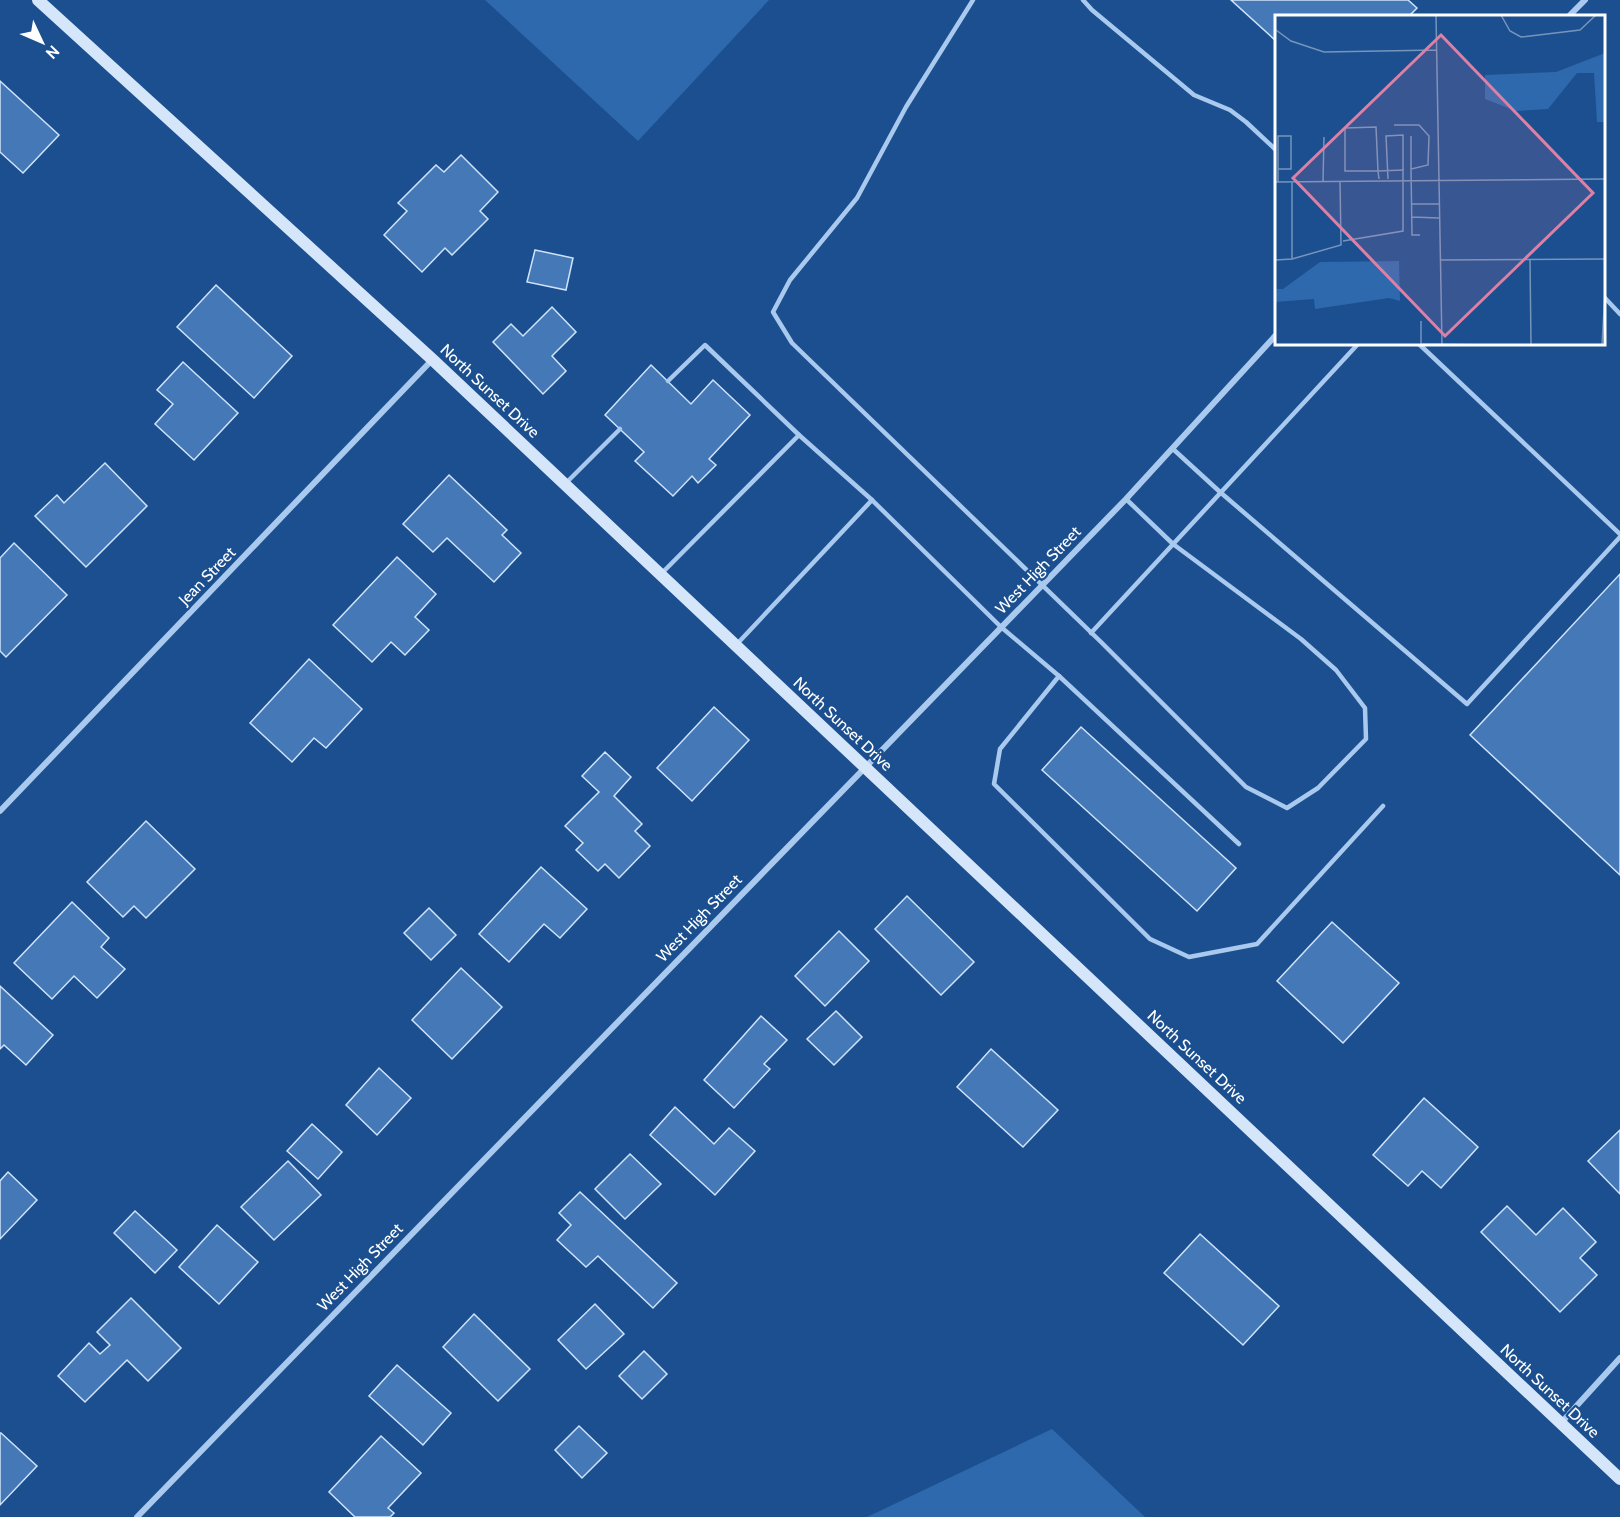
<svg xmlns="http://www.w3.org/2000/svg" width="1620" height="1517" viewBox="0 0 1620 1517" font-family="Cabin,sans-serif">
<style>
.green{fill:#2e69ad}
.building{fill:#4478b7;stroke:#cfe3fa;stroke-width:1.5}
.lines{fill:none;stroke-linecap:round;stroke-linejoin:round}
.service{stroke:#a9c9ee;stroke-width:4.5}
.minor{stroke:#a9c9ee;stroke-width:6}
.secondary{stroke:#d6e6fa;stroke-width:12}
.labels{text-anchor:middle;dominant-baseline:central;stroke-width:4.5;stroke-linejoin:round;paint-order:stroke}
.street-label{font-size:16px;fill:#fff;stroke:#1b4f8f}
.inset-road{fill:none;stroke:#7695bc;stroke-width:1.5}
.view{fill:#dd80a5;fill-opacity:0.15;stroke:#dd80a5;stroke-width:3}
.inset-edge{fill:none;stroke:#fff;stroke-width:3}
</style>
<rect width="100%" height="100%" fill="#1b4f8f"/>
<g class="green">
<path d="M485 0H769L638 141Z"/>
<path d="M1052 1429 1145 1517H867Z"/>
</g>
<g class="building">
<path d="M1231 0H1408L1417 8 1409 16H1276V41Z"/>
<path d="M0 81 59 135 23 173 0 152Z"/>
<path d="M461 155 498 192 480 211 488 219 452 255 445 248 422 272 384 235 407 211 398 203 436 165 444 172Z"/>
<path d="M535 250 573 258 566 290 527 282Z"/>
<path d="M216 285 292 356 254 398 177 327Z"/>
<path d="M552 307 576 332 552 356 566 371 543 394 493 342 511 324 523 336Z"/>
<path d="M183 362 238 413 194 460 155 424 173 404 157 390Z"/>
<path d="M651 365 691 404 713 380 750 415 709 459 716 465 698 483 692 476 673 496 635 461 644 452 605 415Z"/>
<path d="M105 463 147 506 86 567 35 516 57 495 64 503Z"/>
<path d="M449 475 507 530 502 535 521 553 494 582 447 538 433 552 403 524Z"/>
<path d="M14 543 67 595 6 657 0 651V558Z"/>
<path d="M397 557 436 594 415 617 429 630 405 655 391 642 372 662 333 625Z"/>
<path d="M1620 574V875L1470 735Z"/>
<path d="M309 659 362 709 326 748 314 738 292 762 250 723Z"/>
<path d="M714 707 749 740 692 801 657 768Z"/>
<path d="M1081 727 1236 868 1197 911 1042 770Z"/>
<path d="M605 752 631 777 614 796 642 824 635 831 650 846 619 878 605 864 598 871 576 850 583 843 565 826 599 792 582 776Z"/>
<path d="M146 821 195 869 146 918 134 906 123 917 87 882Z"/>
<path d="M541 867 587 909 560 938 544 924 509 962 479 934Z"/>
<path d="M907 896 974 962 941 995 875 929Z"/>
<path d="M72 902 109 938 101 947 125 969 97 998 74 976 52 999 14 963Z"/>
<path d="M429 908 456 935 431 960 404 933Z"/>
<path d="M1332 922 1399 983 1343 1043 1277 981Z"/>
<path d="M839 931 869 961 825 1006 795 976Z"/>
<path d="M461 968 502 1007 452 1059 412 1020Z"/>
<path d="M0 986 53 1035 26 1065 4 1045 0 1049Z"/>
<path d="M836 1011 862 1037 834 1065 807 1039Z"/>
<path d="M761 1016 787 1040 764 1064 770 1069 734 1108 704 1080Z"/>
<path d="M991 1049 1058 1110 1023 1147 957 1087Z"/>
<path d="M379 1068 411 1098 377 1135 346 1105Z"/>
<path d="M1424 1098 1478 1147 1441 1188 1422 1171 1408 1186 1373 1155Z"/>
<path d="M675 1107 714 1144 729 1128 755 1151 715 1195 650 1135Z"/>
<path d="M312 1124 342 1152 318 1179 287 1151Z"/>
<path d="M1620 1130V1194L1588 1161Z"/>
<path d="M630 1154 661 1184 625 1219 595 1189Z"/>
<path d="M288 1161 321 1195 274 1240 241 1207Z"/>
<path d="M8 1172 37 1200 0 1239V1181Z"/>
<path d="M580 1192 677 1283 653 1308 598 1256 586 1267 557 1240 571 1225 559 1213Z"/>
<path d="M1507 1206 1536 1235 1563 1208 1596 1242 1580 1258 1597 1275 1560 1312 1481 1232Z"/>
<path d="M135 1211 177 1250 155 1273 114 1233Z"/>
<path d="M217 1225 258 1262 219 1304 179 1267Z"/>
<path d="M1200 1234 1279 1306 1243 1345 1164 1273Z"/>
<path d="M131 1298 181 1348 148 1381 127 1360 85 1402 58 1376 89 1343 100 1354 110 1345 97 1332Z"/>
<path d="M595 1304 624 1334 586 1369 558 1340Z"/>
<path d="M474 1314 530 1369 498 1401 443 1347Z"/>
<path d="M644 1351 667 1374 642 1399 619 1376Z"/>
<path d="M397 1365 451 1413 423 1445 369 1396Z"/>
<path d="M579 1426 607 1453 582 1478 555 1450Z"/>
<path d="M1 1433 37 1466 0 1505V1433Z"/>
<path d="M381 1436 421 1473 388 1508 394 1513 390 1517H355L329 1492Z"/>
</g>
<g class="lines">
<g class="service">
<path d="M973 0 906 107 857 198 790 280 773 312 792 343 1101 642 1246 787 1287 808 1318 788 1366 739 1365 708 1336 670 1301 639 1173 544 1126 499"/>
<path d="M1083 0 1092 10 1194 95 1230 110 1246 122 1276 150"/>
<path d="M1604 297 1620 314"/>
<path d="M1419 344 1620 534"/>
<path d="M668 381 705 345 799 435 872 500 1001 627 1059 676 1000 749 994 784 1150 939 1189 957 1257 944 1383 806"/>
<path d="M1173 449 1220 492 1467 704 1620 537"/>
<path d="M565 484 620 429"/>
<path d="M662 573 799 435"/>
<path d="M1091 633 1358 344"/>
<path d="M737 644 872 500"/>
<path d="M1059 676 1239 844"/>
</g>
<g class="minor">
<path d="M1569 16 1585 0"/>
<path d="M0 811 432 360"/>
<path d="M1561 1423 1620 1358"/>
<path d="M137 1517 1126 499 1276 335"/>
</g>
<path class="secondary" d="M38 0 433 360 1620 1479"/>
</g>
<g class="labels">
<g class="street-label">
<text transform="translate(490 391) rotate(43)">North Sunset Drive</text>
<text transform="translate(1038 570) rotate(-46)">West High Street</text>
<text transform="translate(207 576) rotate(-46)">Jean Street</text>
<text transform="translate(843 724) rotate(43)">North Sunset Drive</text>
<text transform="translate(699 918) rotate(-46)">West High Street</text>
<text transform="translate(1197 1057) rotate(43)">North Sunset Drive</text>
<text transform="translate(360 1267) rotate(-46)">West High Street</text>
<text transform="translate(1550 1391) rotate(43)">North Sunset Drive</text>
</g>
</g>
<g transform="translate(1275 15)">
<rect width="330" height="330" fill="#1b4f8f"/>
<path d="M330 38V107H322L319 58H302L273 94 241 96 210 84V60L281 57ZM124 246 125 286 114 283 40 294 39 284 0 287V274H8L45 247Z" fill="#2e69ad"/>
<path class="inset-road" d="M161 0 167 330M226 0 235 16 246 22 305 15 321 0M1 15 16 26 49 37 162 35M119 110H144L154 121 153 150 136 154 137 220H145M136 121V154M3 154H16V121H3V167M104 164 103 156 101 112 70 113V156H103L129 155M48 166 49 122M0 167 330 164M137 189H164M137 202 164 203M68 226 128 216V120L111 121 113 164M17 244 66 230 65 166M0 245 17 244V167M165 245 330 244M255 245 256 330M146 306V329L224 330M327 330 330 277"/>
<path class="view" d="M166 20 318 178 170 321 18 163Z"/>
<rect width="330" height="330" class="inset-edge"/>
</g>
<g transform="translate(42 42) rotate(134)" stroke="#1b4f8f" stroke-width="4.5" paint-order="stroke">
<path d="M0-4.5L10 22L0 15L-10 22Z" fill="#ffffff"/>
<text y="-9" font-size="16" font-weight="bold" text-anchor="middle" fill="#ffffff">N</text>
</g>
</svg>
